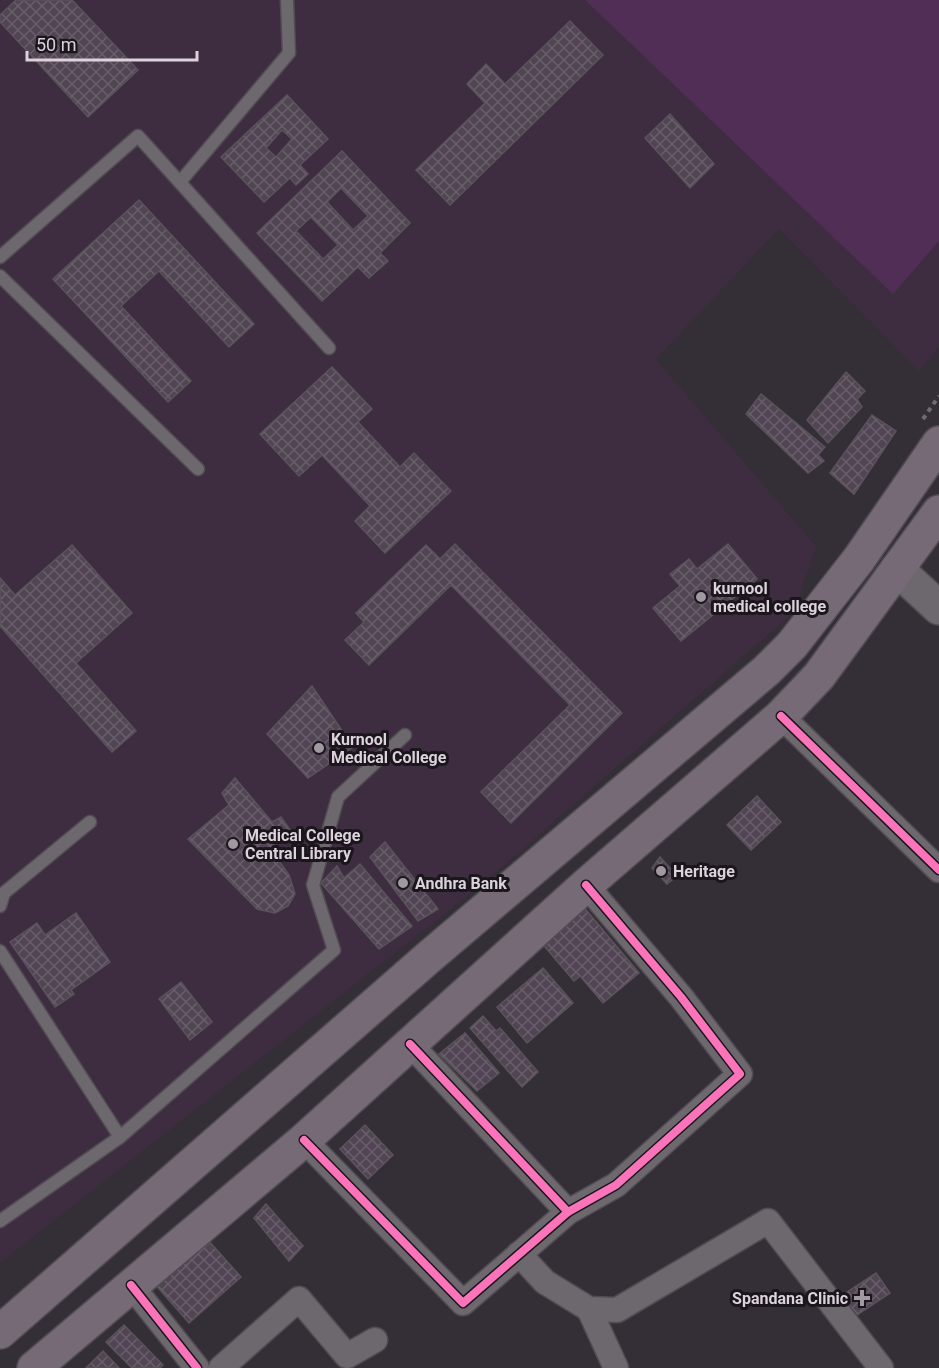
<svg xmlns="http://www.w3.org/2000/svg" width="939" height="1368" viewBox="0 0 939 1368" font-family="Roboto,sans-serif">
<style>
.built{fill:#3e2d40}
.park{fill:#512e56}
.building{fill:url(#building-cross-hatch);stroke:#59535a;stroke-width:1.5;fill-rule:evenodd}
.lines{fill:none;stroke-linecap:round;stroke-linejoin:round}
.lane-casing{stroke:#514b52;stroke-width:15}
.street-casing{stroke:#514b52;stroke-width:27}
.secondary-casing{stroke:#514b52;stroke-width:36}
.primary-casing{stroke:#514b52;stroke-width:36}
.path{stroke:#706b72;stroke-width:4;stroke-dasharray:4.5 4.5;stroke-linecap:butt}
.lane{stroke:#6d686e;stroke-width:12}
.street{stroke:#6d686e;stroke-width:24}
.secondary{stroke:#6d686e;stroke-width:33}
.primary{stroke:#756a76;stroke-width:33}
.cycleway-casing{stroke:#1b151c;stroke-width:11}
.cycleway{stroke:#fb73b8;stroke-width:8}
.poi-dot{fill:#a199a2;stroke:#1b151c;stroke-width:2}
.labels{text-anchor:middle;dominant-baseline:central;stroke-width:6;stroke-linejoin:round;paint-order:stroke}
.poi-label{font-size:16px;font-weight:bold;fill:#dbd2dc;stroke:#1b151c;text-anchor:start}
</style>
<defs>
<pattern id="building-cross-hatch" width="8" height="8" patternUnits="userSpaceOnUse" patternTransform="scale(1.5)"><rect width="8" height="8" fill="#514453"/><path d="M0 0l8 8M0 8l8-8" fill="none" stroke="#695e6b"/></pattern>
</defs>
<rect width="100%" height="100%" fill="#342e36"/>
<path class="built" d="M0 0H939V347L919 371 779 229 656 359 816 546 794 612 481 885 0 1263Z"/>
<path class="park" d="M585 0H939V241L893 294Z"/>
<g class="building">
<path d="M16 0H72L138 70 88 117 0 22V15Z"/>
<path d="M570 21 603 55 450 205 416 170 485 103 467 84 486 64 505 84Z"/>
<path d="M287 95 328 139 300 165 308 174 296 185 290 178 264 202 221 157ZM282 130 292 139 276 157 266 148Z"/>
<path d="M670 114 714 164 690 188 645 138Z"/>
<path d="M342 151 410 223 380 253 388 261 369 278 358 267 322 301 257 233ZM341 188 368 216 353 230 327 202ZM311 217 338 245 323 259 296 231Z"/>
<path d="M139 200 254 324 229 347 159 271 121 306 191 381 168 402 53 279Z"/>
<path d="M332 367 372 409 358 422 400 467 414 453 451 491 385 553 355 521 370 506 322 455 299 476 260 434Z"/>
<path d="M846 372 865 391 857 399 862 407 828 443 807 420Z"/>
<path d="M761 394 825 447 818 455 824 461 808 473 746 414Z"/>
<path d="M872 415 896 431 854 494 830 473Z"/>
<path d="M455 544 622 713 511 823 481 792 570 705 451 585 369 665 345 640 364 622 356 613 426 545 440 559Z"/>
<path d="M728 544 757 579 681 641 653 608 680 586 670 574 689 559 697 569Z"/>
<path d="M72 545 132 613 76 663 136 731 112 752 0 626V578L15 595Z"/>
<path d="M312 686 353 747 308 778 267 734Z"/>
<path d="M235 778 272 822 281 817 290 830 270 848 289 875 295 894 288 906 275 913 257 909 188 839 229 805 222 793Z"/>
<path d="M757 796 781 822 751 850 727 825Z"/>
<path d="M385 842 438 909 418 921 370 857Z"/>
<path d="M660 857 677 876 667 884 652 868Z"/>
<path d="M360 864 412 926 379 949 321 883 337 866 344 878Z"/>
<path d="M582 905 639 973 603 1003 580 976 574 981 540 941Z"/>
<path d="M76 913 110 962 71 990 74 994 55 1007 10 942 37 923 45 935Z"/>
<path d="M543 968 573 1003 527 1043 497 1007Z"/>
<path d="M181 982 212 1022 190 1040 159 999Z"/>
<path d="M483 1016 496 1031 500 1028 538 1072 522 1087 470 1028Z"/>
<path d="M465 1033 499 1073 477 1091 439 1054Z"/>
<path d="M365 1125 393 1155 368 1179 340 1149Z"/>
<path d="M266 1204 303 1246 289 1261 254 1218Z"/>
<path d="M207 1239 241 1277 189 1323 154 1283Z"/>
<path d="M876 1273 890 1293 848 1321 835 1300Z"/>
<path d="M124 1325 163 1365 160 1368H132L106 1342Z"/>
<path d="M103 1351 119 1368H86Z"/>
</g>
<g class="lines">
<defs>
<g id="lane">
<path d="M180 182 289 53 287 0"/>
<path d="M0 257 138 136 329 348"/>
<path d="M0 276 198 469"/>
<path d="M0 906 4 893 90 822"/>
<path d="M0 951 120 1137"/>
<path d="M0 1221 120 1137 334 950 313 885 338 797 405 735"/>
</g>
<g id="street">
<path d="M781 716 939 870"/>
<path d="M410 1044 568 1212 616 1185 740 1074 681 997 586 885"/>
<path d="M304 1140 463 1303 568 1212"/>
<path d="M519 1254 545 1282 589 1309 617 1310 768 1221 881 1368"/>
<path d="M131 1285 197 1368"/>
<path d="M589 1309 616 1368"/>
<path d="M221 1368 299 1299 347 1356 375 1340"/>
</g>
<path id="secondary" d="M897 569 939 608"/>
<g id="primary">
<path d="M0 1332 429 957 767 670 792 645 859 559 939 443"/>
<path d="M34 1368 304 1140 586 885 781 716 819 676 939 512"/>
</g>
</defs>
<use href="#lane" class="lane-casing"/>
<use href="#street" class="street-casing"/>
<use href="#secondary" class="secondary-casing"/>
<use href="#primary" class="primary-casing"/>
<path class="path" d="M923 419 939 396"/>
<use href="#lane" class="lane"/>
<use href="#street" class="street"/>
<use href="#secondary" class="secondary"/>
<use href="#primary" class="primary"/>
<defs>
<g id="cycleway">
<path d="M781 716 939 870"/>
<path d="M410 1044 568 1212 616 1185 740 1074 681 997 586 885"/>
<path d="M304 1140 463 1303 568 1212"/>
<path d="M131 1285 197 1368"/>
</g>
</defs>
<use href="#cycleway" class="cycleway-casing"/>
<use href="#cycleway" class="cycleway"/>
</g>
<g class="poi-dot">
<circle cx="701" cy="597" r="6"/>
<circle cx="319" cy="748" r="6"/>
<circle cx="233" cy="844" r="6"/>
<circle cx="661" cy="871" r="6"/>
<circle cx="403" cy="883" r="6"/>
<path d="M859 1289h6v6h6v6h-6v6h-6v-6h-6v-6h6z"/>
</g>
<g class="labels">
<g class="poi-label">
<text x="713" y="588">kurnool<tspan x="713" dy="18">medical college</tspan></text>
<text x="331" y="739">Kurnool<tspan x="331" dy="18">Medical College</tspan></text>
<text x="245" y="835">Medical College<tspan x="245" dy="18">Central Library</tspan></text>
<text x="673" y="871">Heritage</text>
<text x="415" y="883">Andhra Bank</text>
<text x="848" y="1298" text-anchor="end">Spandana Clinic</text>
</g>
</g>
<path d="M27 51v9h170v-9" fill="none" stroke="#dbd2dc" stroke-width="3"/>
<text x="36" y="51" font-size="18" fill="#dbd2dc" stroke="#1b151c" stroke-width="4.5" paint-order="stroke">50 m</text>
</svg>
